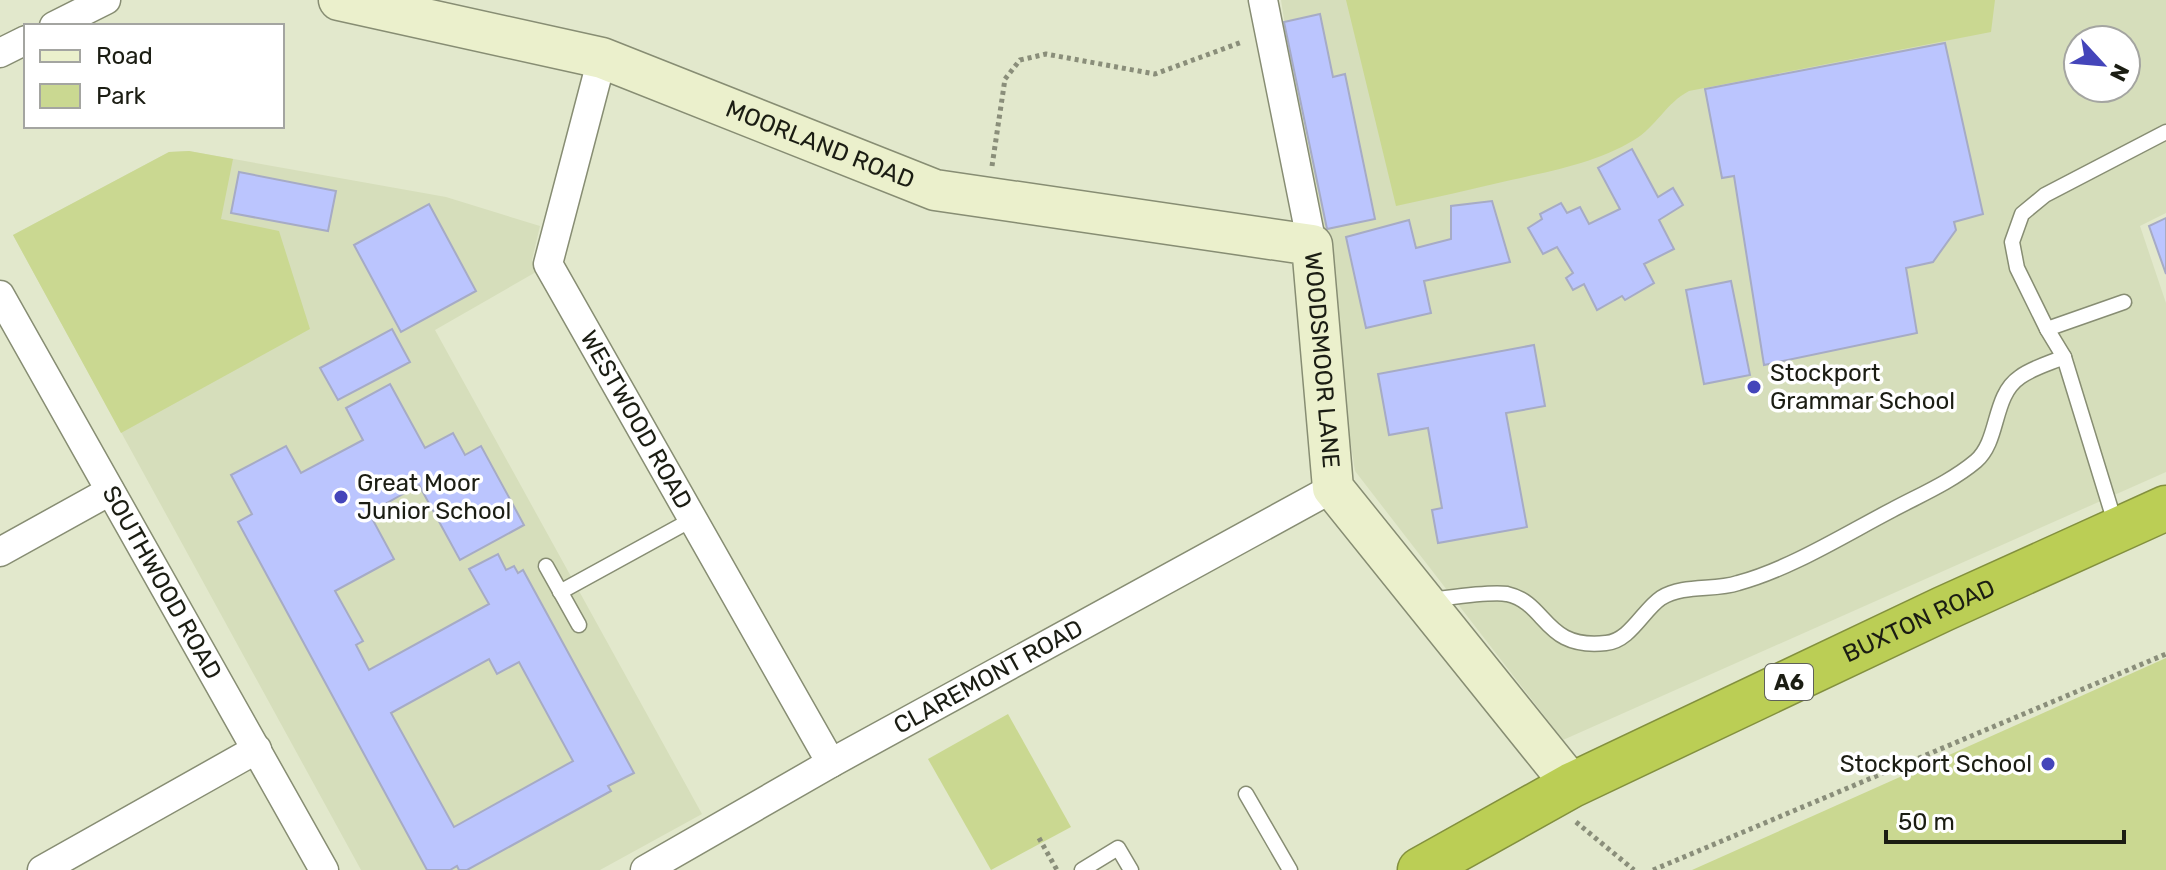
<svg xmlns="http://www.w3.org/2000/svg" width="2166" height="870" viewBox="0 0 2166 870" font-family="Rubik,sans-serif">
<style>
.built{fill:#d6debb;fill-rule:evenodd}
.green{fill:#cad891}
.building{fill:#bbc5fe;stroke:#a6abc5;stroke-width:2;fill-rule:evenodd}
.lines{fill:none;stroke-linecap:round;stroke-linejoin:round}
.lane-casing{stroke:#878d73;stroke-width:17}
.street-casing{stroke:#878d73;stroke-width:31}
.secondary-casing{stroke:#878d73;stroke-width:43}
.highway-casing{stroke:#83903e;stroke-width:47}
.path{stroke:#8a8e7a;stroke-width:5;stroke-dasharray:4 4;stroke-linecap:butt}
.lane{stroke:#fff;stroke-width:14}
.street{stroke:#fff;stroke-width:28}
.secondary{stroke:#ebf0cc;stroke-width:40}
.highway{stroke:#bbce55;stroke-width:44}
.poi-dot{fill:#4445ba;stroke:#fff;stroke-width:3}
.labels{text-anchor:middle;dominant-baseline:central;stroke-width:7;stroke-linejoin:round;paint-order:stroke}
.shield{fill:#fff;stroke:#5f615a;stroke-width:2}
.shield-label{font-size:22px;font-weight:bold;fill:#1b1d13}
.street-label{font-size:24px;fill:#1b1d13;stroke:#fff}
.poi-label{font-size:24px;fill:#1b1d13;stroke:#fff;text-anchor:start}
</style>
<rect width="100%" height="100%" fill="#e2e8cc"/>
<g class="built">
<path d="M1281 0H2166V213L2140 226 2166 303V472L1563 740 1355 471ZM2078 40H2126V88H2078Z"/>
<path d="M189 151 446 197 540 226 532 260 536 272 435 330 702 814 600 870H361L13 235 169 152Z"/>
</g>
<g class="green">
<path d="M1346 0H1995L1991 32 1689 91C1666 103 1656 127 1634 140 1598 162 1552 171 1511 180 1472 189 1434 198 1396 206Z"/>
<path d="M189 151 233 159 221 219 279 231 310 329 121 433 13 235 169 152Z"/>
<path d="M2166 658V870H1692Z"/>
<path d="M1008 714 1071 827 991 870 928 759Z"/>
</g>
<g class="building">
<path d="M1320 14 1333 77 1345 74 1375 219 1327 229 1284 22Z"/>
<path d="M1945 43 1983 214 1954 222 1956 230 1933 262 1906 268 1917 333 1764 365 1734 176 1722 178 1705 89Z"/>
<path d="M1632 149 1658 197 1673 188 1683 205 1659 220 1674 249 1644 264 1654 283 1625 300 1622 296 1597 310 1584 284 1573 290 1566 278 1573 273 1557 247 1543 254 1528 228 1542 219 1540 214 1561 203 1567 213 1580 207 1589 224 1620 209 1598 168Z"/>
<path d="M239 172 336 191 328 231 231 213Z"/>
<path d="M1492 201 1510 262 1424 281 1431 313 1366 328 1346 237 1409 220 1416 248 1451 239V206Z"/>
<path d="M429 204 476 291 401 332 354 245Z"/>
<path d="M2166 218V274L2149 226Z"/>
<path d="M1731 281 1750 375 1704 384 1686 290Z"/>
<path d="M392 329 410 362 338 400 320 368Z"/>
<path d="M1534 345 1545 406 1506 413 1527 527 1438 543 1432 510 1442 508 1428 428 1389 435 1378 374Z"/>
<path d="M390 384 425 448 453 433 465 455 481 446 524 525 460 560 419 485 369 513 394 559 335 591 363 641 356 645 369 670 489 604 469 569 498 554 506 570 514 566 518 573 523 570 634 773 608 786 611 791 467 870H459L457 866 450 870H427L238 522 252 514 231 475 286 446 301 473 363 440 346 408ZM489 659 497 674 519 662 573 761 454 827 391 713Z"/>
</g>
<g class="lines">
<defs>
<g id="lane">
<path d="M2047 329 2124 302"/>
<path d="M2116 526 2064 357 2047 329 2017 268 2012 242 2022 214 2045 195 2166 132"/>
<path d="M546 566 579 625"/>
<path d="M560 592 693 519"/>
<path d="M1428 600C1448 598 1489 591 1507 594 1548 603 1543 650 1606 643 1630 641 1643 610 1661 598 1684 584 1714 591 1738 583 1790 569 1844 535 1892 510 1920 495 1951 482 1976 461 2000 440 1992 396 2020 377 2032 368 2050 363 2064 357"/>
<path d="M1246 794 1290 870"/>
<path d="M1082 870 1118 848 1131 870"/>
</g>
<g id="street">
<path d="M1263 0 1312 245"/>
<path d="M54 26 106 0"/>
<path d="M0 53 26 40"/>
<path id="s1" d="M602 58 548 264 831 763"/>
<path id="s2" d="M0 295 324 870"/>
<path d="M0 552 110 491"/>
<path d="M42 870 257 749"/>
<path id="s3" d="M645 870 831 763 1333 488"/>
</g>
<g id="secondary">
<path id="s4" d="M339 0 602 58 935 190 1312 245 1333 488 1572 785"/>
</g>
<g id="highway">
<path id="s5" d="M1420 870 1572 785 1943 609 2166 508"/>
</g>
</defs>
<use href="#lane" class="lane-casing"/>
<use href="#street" class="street-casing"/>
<use href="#secondary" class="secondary-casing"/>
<use href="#highway" class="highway-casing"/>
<g class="path">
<path d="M992 166 1005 79 1020 60 1046 54 1155 74 1242 42"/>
<path d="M1576 822 1634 870"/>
<path d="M1039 838 1057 870"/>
<path d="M1653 870 2166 654"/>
</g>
<use href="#lane" class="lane"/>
<use href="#street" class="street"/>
<use href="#secondary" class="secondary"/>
<use href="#highway" class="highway"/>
</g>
<g class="poi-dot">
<circle cx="1754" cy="387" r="8"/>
<circle cx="341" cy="497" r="8"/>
<circle cx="2048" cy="764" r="8"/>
</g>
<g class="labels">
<rect class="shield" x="1765" y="664" width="48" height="36" rx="6"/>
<g class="shield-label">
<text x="1789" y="682">A6</text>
</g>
<g class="street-label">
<text stroke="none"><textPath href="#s4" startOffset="504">MOORLAND ROAD</textPath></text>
<text stroke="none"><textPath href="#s4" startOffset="1124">WOODSMOOR LANE</textPath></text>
<text stroke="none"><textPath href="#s1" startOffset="392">WESTWOOD ROAD</textPath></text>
<text stroke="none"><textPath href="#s2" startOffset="330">SOUTHWOOD ROAD</textPath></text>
<text stroke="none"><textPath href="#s5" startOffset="558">BUXTON ROAD</textPath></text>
<text stroke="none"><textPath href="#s3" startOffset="394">CLAREMONT ROAD</textPath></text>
</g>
<g class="poi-label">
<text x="1770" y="373">Stockport<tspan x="1770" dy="28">Grammar School</tspan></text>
<text x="357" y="483">Great Moor<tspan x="357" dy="28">Junior School</tspan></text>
<text x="2032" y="764" text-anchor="end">Stockport School</text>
</g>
</g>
<rect x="24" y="24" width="260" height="104" fill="#ffffff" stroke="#a4a5a1" stroke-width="2"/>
<rect x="40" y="50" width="40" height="12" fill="#ebf0cc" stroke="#a4a5a1" stroke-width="2"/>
<text x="96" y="64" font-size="24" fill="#1b1d13">Road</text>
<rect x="40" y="84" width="40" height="24" fill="#cad891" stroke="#a4a5a1" stroke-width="2"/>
<text x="96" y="104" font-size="24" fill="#1b1d13">Park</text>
<g transform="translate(2102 64) rotate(116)"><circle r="38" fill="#ffffff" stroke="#a4a5a1" stroke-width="2"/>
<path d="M0-6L14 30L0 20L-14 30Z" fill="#4445ba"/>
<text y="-12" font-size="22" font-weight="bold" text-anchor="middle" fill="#1b1d13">N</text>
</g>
<path d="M1886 830v12h238v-12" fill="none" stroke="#1b1d13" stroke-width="4"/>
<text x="1898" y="830" font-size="24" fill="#1b1d13" stroke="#ffffff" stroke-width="6" paint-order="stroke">50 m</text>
</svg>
